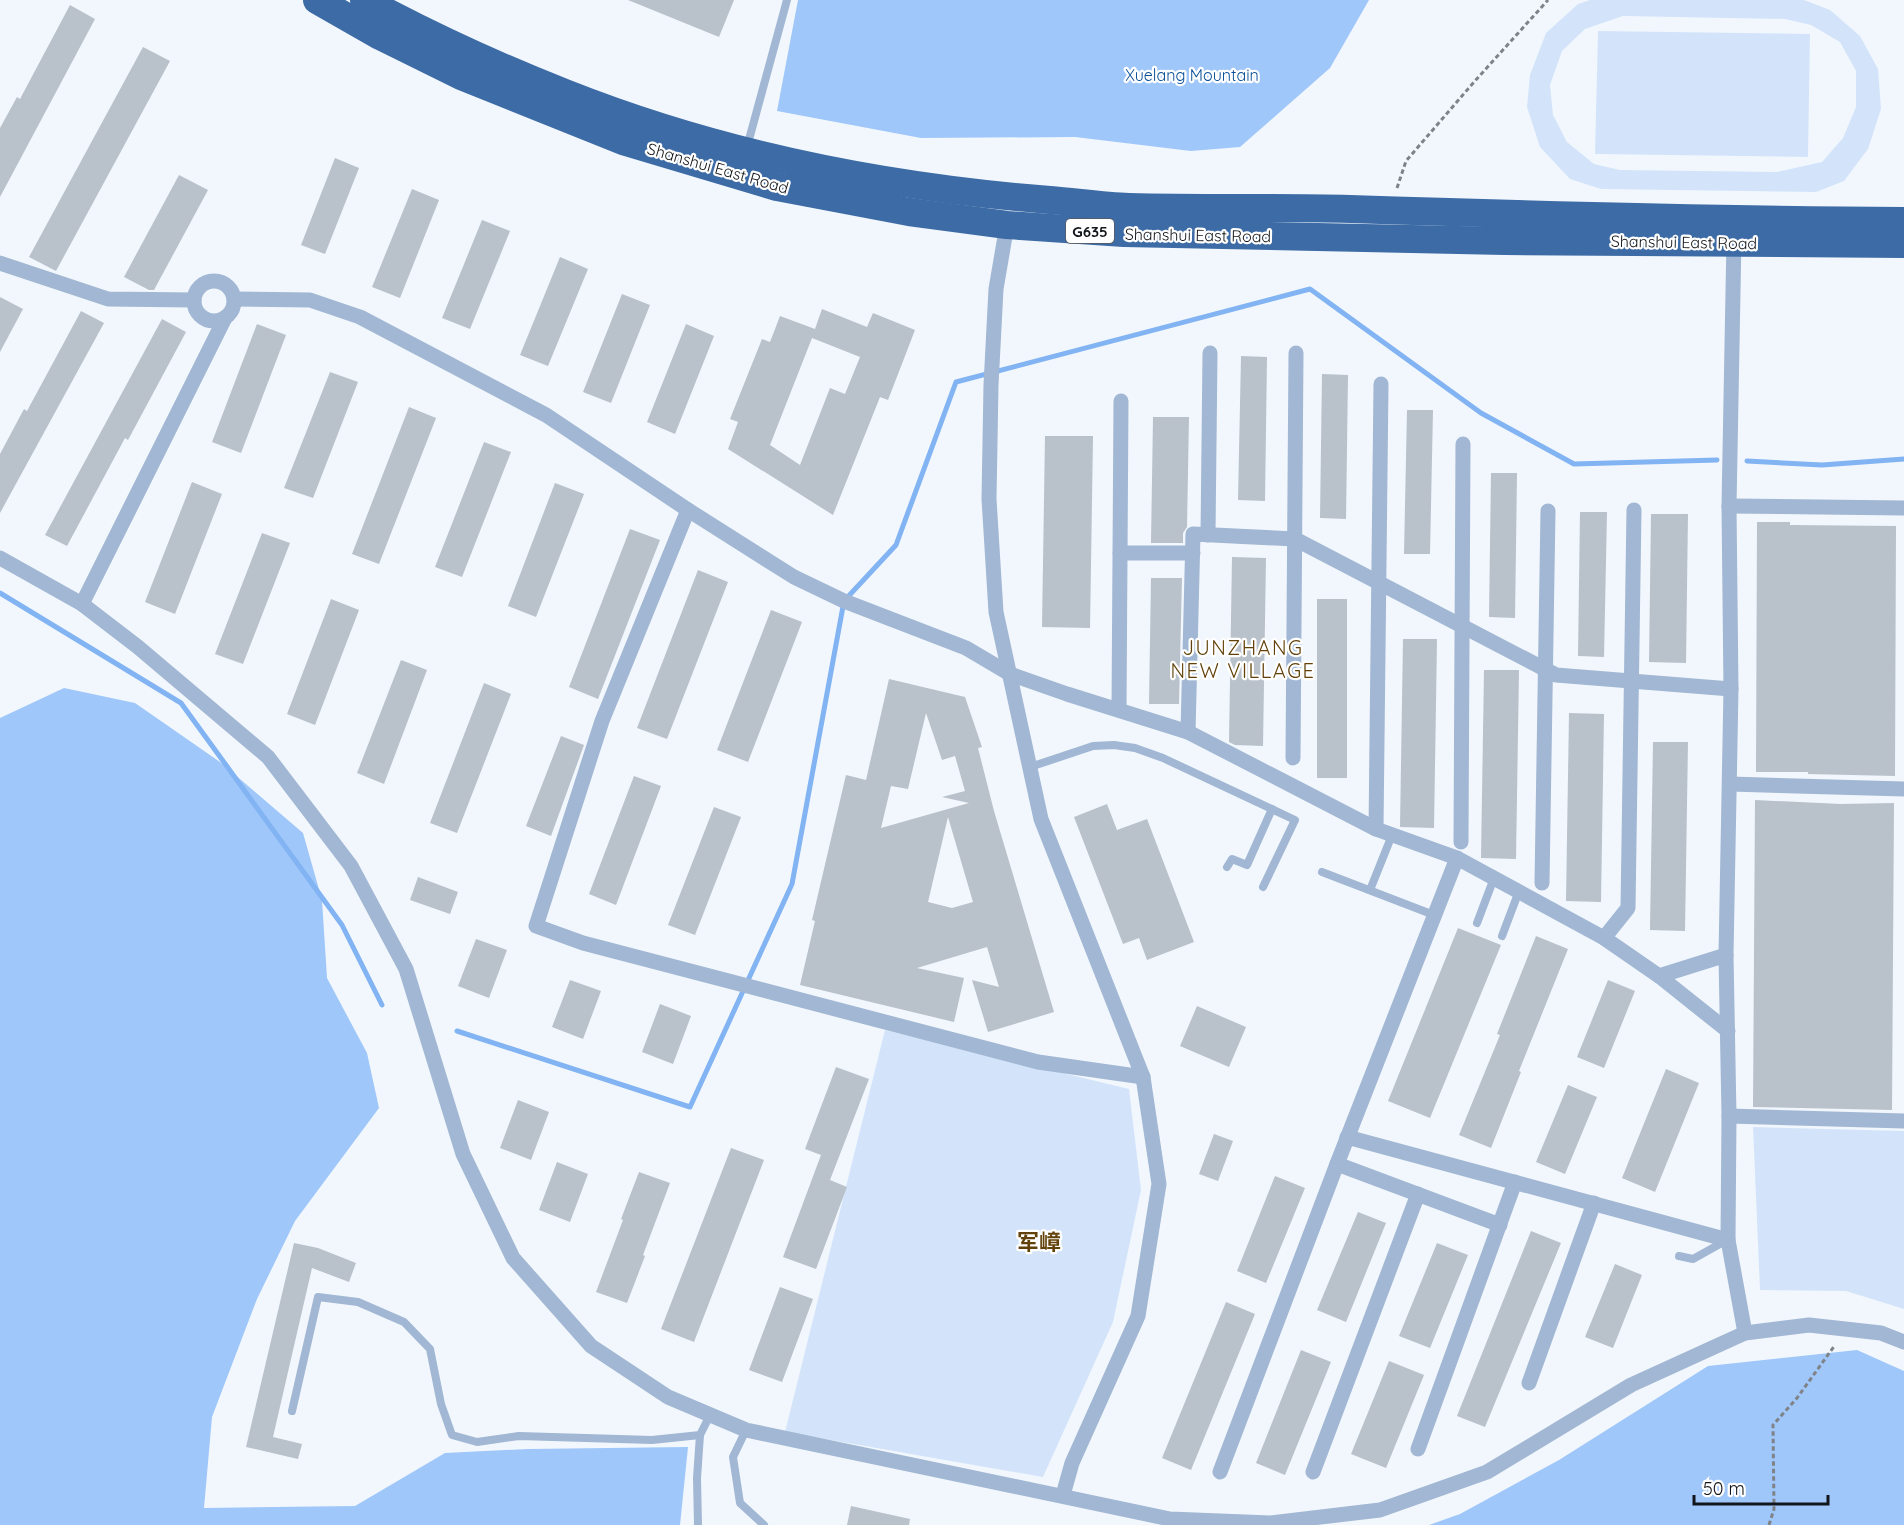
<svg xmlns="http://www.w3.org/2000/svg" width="1904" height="1525" viewBox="0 0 1904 1525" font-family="Quicksand,'Noto Sans SC',sans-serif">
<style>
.green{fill:#d3e4fa;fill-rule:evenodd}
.forest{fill:#9fc7fa}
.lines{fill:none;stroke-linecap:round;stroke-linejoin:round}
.stream{stroke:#82b3f2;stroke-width:5}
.building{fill:#b9c1cb;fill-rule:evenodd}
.path{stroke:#7f8388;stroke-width:3;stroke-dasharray:4.5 3;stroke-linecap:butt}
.lane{stroke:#a1b7d3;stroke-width:8}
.street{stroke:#a1b7d3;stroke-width:15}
.highway{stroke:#3d6ba5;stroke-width:28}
.labels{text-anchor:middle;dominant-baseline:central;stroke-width:4.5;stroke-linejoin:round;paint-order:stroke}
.shield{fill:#fff;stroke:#595b5e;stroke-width:1.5}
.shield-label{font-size:15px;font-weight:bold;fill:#121519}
.park-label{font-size:16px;fill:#064e97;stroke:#fff}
.street-label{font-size:16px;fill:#121519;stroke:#fff}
.quarter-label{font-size:20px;letter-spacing:1.5px;fill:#62420a;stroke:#fff}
.district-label{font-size:22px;font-weight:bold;fill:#62420a;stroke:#fff}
</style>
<rect width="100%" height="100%" fill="#f2f7fd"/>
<g class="green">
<path d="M1590 0H1804L1830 10 1860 36 1878 69 1881 109 1868 149 1844 181 1816 192 1601 189 1570 179 1540 147 1527 107 1530 75 1546 33 1578 4ZM1623 16 1785 19 1811 25 1840 42 1856 71V107L1843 138 1822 162 1777 172 1620 170 1594 164 1567 142 1553 115 1550 85 1562 51 1585 29Z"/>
<path d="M1598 31 1810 34 1808 157 1595 154Z"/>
<path d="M885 1030 1129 1089 1141 1190 1113 1322 1043 1477 785 1432Z"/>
<path d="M1753 1127 1904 1131V1309L1846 1291 1760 1290Z"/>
</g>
<g class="forest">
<path d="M798 0H1369L1330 68 1240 147 1191 151 1075 137 921 138 777 111Z"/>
<path d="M64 688 135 703 220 762 303 833 322 900 327 978 367 1053 379 1108 295 1221 257 1299 212 1417 204 1508 355 1506 445 1453 528 1449 688 1447 680 1525H0V718Z"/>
<path d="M1857 1350 1904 1371V1525H1429L1460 1514 1559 1460 1708 1366Z"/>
</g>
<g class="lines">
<g class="stream">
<path d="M1747 461 1822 465 1904 459"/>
<path d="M0 593 181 703 342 925 382 1005"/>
<path d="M457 1031 690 1107 792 884 844 601 896 545 956 382 1310 289 1481 413 1574 464 1717 460"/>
</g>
</g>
<g class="building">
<path d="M628 0H734L719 37Z"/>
<path d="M70 5 95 19 0 197V128L17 97 20 99Z"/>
<path d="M143 47 170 61 56 271 29 257Z"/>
<path d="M335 158 359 168 325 254 301 245Z"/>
<path d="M179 175 208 190 154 290H149L124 277Z"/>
<path d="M412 189 439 200 400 298 372 287Z"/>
<path d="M482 220 510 231 470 329 442 318Z"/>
<path d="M560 257 588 269 548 366 520 355Z"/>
<path d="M622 294 650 305 611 403 583 392Z"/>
<path d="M0 297 23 309 0 352Z"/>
<path d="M822 309 867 327 873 313 915 330 888 400 880 397 833 515 728 449 738 422 730 419 762 339 770 342 780 316 815 329ZM812 338 860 357 845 394 830 388 800 465 770 445Z"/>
<path d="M81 311 104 323 0 513V454L24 409 27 411Z"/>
<path d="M162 319 186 332 128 440 125 438 67 546 45 535Z"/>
<path d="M257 324 286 335 241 453 212 442Z"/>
<path d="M686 324 714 336 675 434 647 422Z"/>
<path d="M1241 356 1267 357 1265 501 1238 500Z"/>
<path d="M330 372 358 382 313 498 284 488Z"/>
<path d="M1322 374 1348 375 1346 519 1320 518Z"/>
<path d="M409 407 436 418 379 564 352 554Z"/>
<path d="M1407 410H1433L1430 554H1404Z"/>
<path d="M1153 417H1189L1187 527 1183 533V543H1151Z"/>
<path d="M1045 436H1093L1090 628 1042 627Z"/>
<path d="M484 442 511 452 462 577 435 567Z"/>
<path d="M1491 473H1517L1515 618 1489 617Z"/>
<path d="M192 482 222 494 175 614 145 602Z"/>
<path d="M555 483 584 494 536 617 508 606Z"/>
<path d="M1580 512H1607L1604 657 1578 656Z"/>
<path d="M1651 514H1688L1686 663 1649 662Z"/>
<path d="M1757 522H1790V525L1896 526 1895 776 1808 774V772H1756Z"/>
<path d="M630 529 660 540 598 699 569 687Z"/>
<path d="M262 533 290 543 243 664 215 654Z"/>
<path d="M1232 557 1266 558 1263 746 1235 745 1229 742Z"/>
<path d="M698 570 728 582 667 739 637 728Z"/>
<path d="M1151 578H1182L1179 704H1149Z"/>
<path d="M331 599 359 610 315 725 287 714Z"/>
<rect x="1317" y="599" width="30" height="179"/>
<path d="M771 610 802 622 748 762 717 750Z"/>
<path d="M1403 639H1437L1434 828 1400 827Z"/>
<path d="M401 660 427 670 384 784 357 773Z"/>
<path d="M1484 670H1519L1516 859 1481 858Z"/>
<path d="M889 679 965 697 982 747 978 748 994 811 1054 1012 988 1032 972 980 999 987 987 947 917 968 964 978 954 1022 800 985 815 921 812 920 846 775 866 780ZM926 713 942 760 955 756 965 791 942 797 969 803 881 828 891 786 908 789ZM948 817 973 902 952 908 928 902Z"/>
<path d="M484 683 511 694 457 833 430 823Z"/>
<path d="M1569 713 1604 714 1601 902 1566 901Z"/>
<path d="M561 736 584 745 551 836 526 826Z"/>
<path d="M1653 742H1688L1685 931 1650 930Z"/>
<path d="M634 776 661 786 616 905 589 894Z"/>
<path d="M1755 800 1841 804 1894 803 1892 1110 1753 1107Z"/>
<path d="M1107 804 1117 830 1147 819 1194 942 1147 960 1139 938 1123 944 1074 817Z"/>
<path d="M714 807 741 817 695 935 668 925Z"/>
<path d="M418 877 458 892 450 914 410 900Z"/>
<path d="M1458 928 1501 945 1430 1118 1388 1101Z"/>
<path d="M1536 936 1568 949 1519 1071 1521 1072 1491 1148 1459 1135 1500 1035 1497 1034Z"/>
<path d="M476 939 507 950 489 998 458 986Z"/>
<path d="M570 980 601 991 583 1039 552 1027Z"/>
<path d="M1608 980 1635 991 1604 1068 1577 1057Z"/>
<path d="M660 1004 691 1016 673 1064 642 1052Z"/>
<path d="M1197 1006 1246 1027 1229 1067 1180 1046Z"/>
<path d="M836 1067 869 1079 830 1180 847 1187 816 1269 783 1257 821 1155 805 1149Z"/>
<path d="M1666 1069 1699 1083 1655 1192 1622 1178Z"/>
<path d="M1568 1085 1597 1097 1565 1174 1536 1162Z"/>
<path d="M518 1100 549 1112 531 1160 500 1148Z"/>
<path d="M1214 1134 1233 1141 1218 1181 1199 1174Z"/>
<path d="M731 1148 764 1160 694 1342 661 1329Z"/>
<path d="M557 1162 588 1174 570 1222 539 1210Z"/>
<path d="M639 1172 670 1183 643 1255 645 1256 627 1303 596 1292 623 1220 621 1219Z"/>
<path d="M1275 1176 1305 1188 1266 1283 1237 1271Z"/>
<path d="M1358 1212 1386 1223 1346 1322 1317 1310Z"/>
<path d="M1531 1231 1561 1243 1485 1427 1457 1416Z"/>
<path d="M294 1243 318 1248 356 1263 349 1282 312 1268 273 1437 302 1444 298 1459 246 1447Z"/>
<path d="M1437 1243 1468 1255 1430 1348 1399 1336Z"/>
<path d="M1615 1264 1642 1275 1613 1348 1585 1337Z"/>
<path d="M780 1287 813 1299 782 1382 749 1370Z"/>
<path d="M1226 1302 1255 1314 1191 1470 1162 1458Z"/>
<path d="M1301 1350 1331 1362 1285 1475 1256 1463Z"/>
<path d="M1389 1361 1424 1375 1386 1468 1351 1454Z"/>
<path d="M851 1506 910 1519 909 1525H847Z"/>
</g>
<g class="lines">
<g class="path">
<path d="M1397 188 1406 161 1474 82 1548 0"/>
<path d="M1769 1525 1774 1509 1773 1425 1797 1398 1835 1345"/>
</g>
<g class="lane">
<path d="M747 147 787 0"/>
<path d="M1030 767 1093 746 1114 745 1135 748 1163 758 1295 820 1263 887"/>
<path d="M1227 867 1232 859 1247 865 1272 809"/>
<path d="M1322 872 1434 915"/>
<path d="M1370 890 1392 835"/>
<path d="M1477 923 1494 878"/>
<path d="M1502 936 1519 891"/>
<path d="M1679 1256 1693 1259 1727 1240"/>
<path d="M292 1411 318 1297 358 1302 404 1322 430 1349 441 1404 452 1435 477 1442 519 1436 652 1440 700 1435"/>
<path d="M746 1430 733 1457 740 1503 764 1525"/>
<path d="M698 1525 697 1478 700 1435 710 1415"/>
</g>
<g class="street">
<path d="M1008 219 996 289 991 385 989 499 996 612 1041 819 1143 1077 1159 1184 1138 1316 1072 1463 1063 1495"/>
<path d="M1734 238 1729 506 1731 689 1726 955 1729 1116 1728 1240 1745 1333"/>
<path d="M0 263 108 299 194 300"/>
<circle cx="214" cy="301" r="20"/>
<path d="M234 299 310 300 360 317 546 415 688 510 794 577 844 601 966 648 1010 674 1067 694 1188 732 1376 829 1457 858 1604 938 1659 976 1726 955"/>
<path d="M1729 506 1904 508"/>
<path d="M688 510 602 721 536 926 583 943 1038 1062 1143 1077"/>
<path d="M1208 535 1210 353"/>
<path d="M1120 553H1193"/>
<path d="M0 558 82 604 138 647 268 757 351 866 406 969 463 1154 513 1258 591 1346 668 1397 746 1430 1170 1519 1270 1523 1380 1510 1487 1472 1631 1385 1745 1333 1809 1325 1881 1333 1904 1342"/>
<path d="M82 604 225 318"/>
<path d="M1119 710 1121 401"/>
<path d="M1188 732 1193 534 1295 539 1556 675 1731 689"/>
<path d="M1293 758 1296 353"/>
<path d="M1730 784 1904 789"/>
<path d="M1376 829 1381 384"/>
<path d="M1461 842 1463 444"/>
<path d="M1542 883 1548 511"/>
<path d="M1604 938 1628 908 1634 510"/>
<path d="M1659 976 1728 1031"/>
<path d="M1729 1116 1904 1121"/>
<path d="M1347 1137 1728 1240"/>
<path d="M1337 1164 1500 1225"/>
<path d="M1529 1383 1594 1203"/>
<path d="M1418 1449 1515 1182"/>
<path d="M1220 1472 1337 1164 1457 858"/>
<path d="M1313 1472 1418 1194"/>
</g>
<g class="highway">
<path d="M317 0 380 36 461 76 623 141 777 187 909 212 1007 225 1124 233 1505 241 1904 244"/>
<path d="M364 0C429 35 496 66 565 93 719 154 885 187 1050 200 1076 202 1102 206 1129 207 1203 209 1276 207 1350 209 1535 215 1719 220 1904 221"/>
</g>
</g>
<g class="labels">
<rect class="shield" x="1066" y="219" width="48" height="24" rx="4.5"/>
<g class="shield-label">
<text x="1090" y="231">G635</text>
</g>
<g class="park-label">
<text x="1192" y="75">Xuelang Mountain</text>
</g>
<g class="street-label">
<text transform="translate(718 168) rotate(16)">Shanshui East Road</text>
<text transform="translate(1198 235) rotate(1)">Shanshui East Road</text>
<text transform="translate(1684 242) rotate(1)">Shanshui East Road</text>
</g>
<g class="quarter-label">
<text x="1243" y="647">JUNZHANG<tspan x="1243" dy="23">NEW VILLAGE</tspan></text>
</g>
<g class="district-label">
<text x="1039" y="1242">军嶂</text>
</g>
</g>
<path d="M1694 1495v9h134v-9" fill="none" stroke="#121519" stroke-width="3"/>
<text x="1703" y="1495" font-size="18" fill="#121519" stroke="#ffffff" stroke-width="4.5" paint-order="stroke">50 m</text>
</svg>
